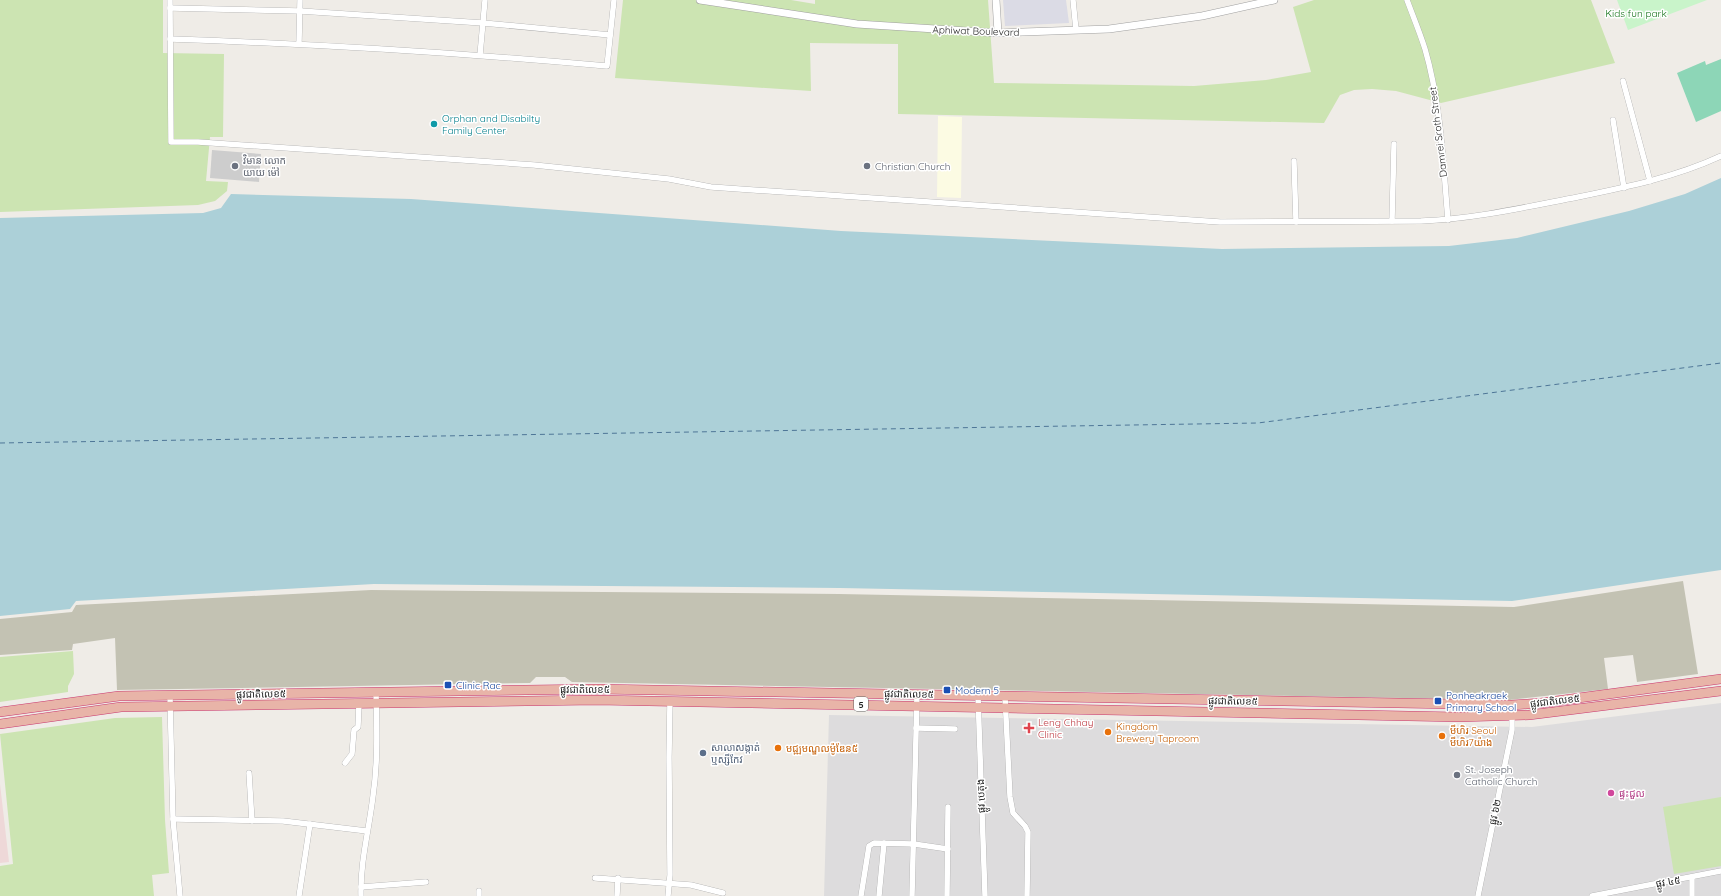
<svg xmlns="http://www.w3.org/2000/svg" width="1721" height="896" viewBox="0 0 1721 896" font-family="Quicksand,'Noto Sans Khmer',sans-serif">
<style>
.residential{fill:#dddcdd}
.commercial{fill:#eed8d8}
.education{fill:#fcfbe3}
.religious{fill:#cdcdcd}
.construction{fill:#c3c2b3}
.grass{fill:#cce4b2}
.park{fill:#c9f4ca}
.pitch{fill:#8dd6b7}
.plaza{fill:#dbdbe5}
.water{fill:#acd0d8}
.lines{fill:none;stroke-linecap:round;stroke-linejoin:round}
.ferry{stroke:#4e7697;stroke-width:1;stroke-dasharray:5 4;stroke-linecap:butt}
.minor-casing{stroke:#a0a0a0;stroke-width:6}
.tertiary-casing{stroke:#a0a0a0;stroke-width:8}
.trunk-casing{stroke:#c9376f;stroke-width:10}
.minor{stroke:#fff;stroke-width:5.5}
.tertiary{stroke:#fff;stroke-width:7}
.trunk{stroke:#e8b4a8;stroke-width:9}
.culture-dot{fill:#0f9aa8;stroke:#fff;stroke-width:1.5}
.worship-dot{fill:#6b7280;stroke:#fff;stroke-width:1.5}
.transit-dot{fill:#1a4fb4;stroke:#fff;stroke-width:1.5}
.health-dot{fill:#e0444e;stroke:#fff;stroke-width:1.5}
.food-dot{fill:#e8710a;stroke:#fff;stroke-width:1.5}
.service-dot{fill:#5c6f8a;stroke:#fff;stroke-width:1.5}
.hotel-dot{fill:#d1479c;stroke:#fff;stroke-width:1.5}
.labels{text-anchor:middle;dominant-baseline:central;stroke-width:3;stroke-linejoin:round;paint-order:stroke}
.shield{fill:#fff;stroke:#626262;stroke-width:1}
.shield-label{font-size:9px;font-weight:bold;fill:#1f1f1f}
.park-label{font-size:10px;fill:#17741b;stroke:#fff}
.street-label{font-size:10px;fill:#1f1f1f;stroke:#fff}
.culture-label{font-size:10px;fill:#0d838f;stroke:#fff;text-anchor:start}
.worship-label{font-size:10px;fill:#5b616d;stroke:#fff;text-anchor:start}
.transit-label{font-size:10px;fill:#164399;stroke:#fff;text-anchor:start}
.health-label{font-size:10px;fill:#be3a42;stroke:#fff;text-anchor:start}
.food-label{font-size:10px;fill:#c56008;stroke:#fff;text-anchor:start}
.service-label{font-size:10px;fill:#4e5e75;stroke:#fff;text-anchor:start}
.hotel-label{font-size:10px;fill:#b23c85;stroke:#fff;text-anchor:start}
</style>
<rect width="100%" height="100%" fill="#efece7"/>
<path class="residential" d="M1721 703V896H824L829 715 1532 727Z"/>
<path class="commercial" d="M0 784 9 862 0 863Z"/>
<path class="education" d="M938 116 962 117 961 198 937 197Z"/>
<path class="religious" d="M212 150 261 154 259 182 210 178Z"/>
<path class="construction" d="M1683 581 1698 674 1637 682 1633 655 1604 658 1608 689 1509 700 572 682 565 677H536L530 683 117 690 115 638 73 644 72 650 0 655V619L72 612 76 605 371 590 839 594 1514 607Z"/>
<g class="grass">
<path d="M0 0H163V53L224 54 223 137H210L206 181 228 182 227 191 215 201 198 205 0 212Z"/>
<path d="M623 0H791L815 4V0H988L994 83 1194 86 1266 80 1311 72 1293 7 1314 0H1591L1615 63 1441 103 1396 91 1372 89 1354 90 1340 95 1324 123 898 114V44L810 43 811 91 615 78Z"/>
<path d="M73 651 74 674 68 686V692L0 702V657Z"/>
<path d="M162 717 165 820 169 873 152 875 154 896H0V866L13 864 0 734 115 718Z"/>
<path d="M1721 797V866L1674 874 1663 807Z"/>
</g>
<path class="park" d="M1617 0H1707L1628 30Z"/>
<path class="pitch" d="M1721 59V111L1696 122 1677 73 1705 61 1706 65Z"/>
<path class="plaza" d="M1003 0H1066L1069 23 1005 26Z"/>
<path class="water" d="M1721 178V570L1512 601 840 588 374 584 76 601 70 609 0 616V218L203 213 221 208 231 194 411 199 841 231 1222 249 1449 246 1517 238 1629 211 1685 194Z"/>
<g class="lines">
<path class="ferry" d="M0 443 1258 423 1721 363"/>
<defs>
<g id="minor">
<path d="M170 0 171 142H198L534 165 669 179 711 187 1220 222 1421 221C1474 219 1526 207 1578 197 1627 187 1676 177 1721 156"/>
<path d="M1073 0 1076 30"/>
<path d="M1407 0C1413 16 1420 33 1425 49 1441 104 1443 163 1448 220"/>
<path d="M170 8 300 11 483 23 610 35"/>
<path d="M170 39C316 44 462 53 607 66L614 0"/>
<path d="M299 43 300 0"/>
<path d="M480 55 485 0"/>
<path d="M1623 81 1650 181"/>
<path d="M1613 120 1624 188"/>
<path d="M1294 161 1296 222"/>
<path d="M1392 221 1394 144"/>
<path d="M170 696 173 819 180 896"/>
<path d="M978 696 985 896"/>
<path d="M1005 697 1010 797 1013 813 1025 826 1028 832 1027 896"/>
<path d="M916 728 955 729"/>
<path d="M345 763 352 754 354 730 358 727 359 704"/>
<path d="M249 773 252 821"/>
<path d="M173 819 283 821 367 831"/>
<path d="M595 878 691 885 723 893"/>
<path d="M361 887 426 882"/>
<path d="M479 891V896"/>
<path d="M299 896 310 824"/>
<path d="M361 896C360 862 369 830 373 796 378 762 377 727 376 693"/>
<path d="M617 896 618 878"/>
<path d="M668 896 670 875 669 757 670 700"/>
<path d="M861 896 869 846 874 843 914 844 948 849"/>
<path d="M879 896 884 843"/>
<path d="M912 896 917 694"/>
<path d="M947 896 948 807"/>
<path d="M1478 896 1512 730V714"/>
<path d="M1592 896 1721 871"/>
<path d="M1692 896V878"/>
</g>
<g id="tertiary">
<path d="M700 0 857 24 998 33 1109 29 1202 16 1274 0"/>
<path d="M996 0 998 33"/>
</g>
<g id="trunk">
<path d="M0 712 119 696 598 689 1512 705 1541 703 1721 679"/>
<path d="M0 724 121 707 597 700 1459 717 1529 715 1721 691"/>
</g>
</defs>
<use href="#minor" class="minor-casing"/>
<use href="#tertiary" class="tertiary-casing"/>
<use href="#trunk" class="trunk-casing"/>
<use href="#minor" class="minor"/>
<use href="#tertiary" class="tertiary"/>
<use href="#trunk" class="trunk"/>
</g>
<circle class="culture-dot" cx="434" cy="124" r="4"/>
<g class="worship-dot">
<circle cx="235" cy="166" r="4"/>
<circle cx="867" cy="166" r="4"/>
<circle cx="1457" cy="775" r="4"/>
</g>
<g class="transit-dot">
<rect x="444" y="681" width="8" height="8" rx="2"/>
<rect x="943" y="686" width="8" height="8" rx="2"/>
<rect x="1434" y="697" width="8" height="8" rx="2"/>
</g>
<path class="health-dot" d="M1027 722h4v4h4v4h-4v4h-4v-4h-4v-4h4z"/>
<g class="food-dot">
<circle cx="1108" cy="732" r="4"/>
<circle cx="1442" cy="736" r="4"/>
<circle cx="778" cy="748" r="4"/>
</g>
<circle class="service-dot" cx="703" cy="753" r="4"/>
<circle class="hotel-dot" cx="1611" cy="793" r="4"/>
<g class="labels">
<rect class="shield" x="854" y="697" width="14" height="14" rx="3"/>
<g class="shield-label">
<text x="861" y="704">5</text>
</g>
<g class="park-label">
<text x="1636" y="13">Kids fun park</text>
</g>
<g class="street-label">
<text transform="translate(976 31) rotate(2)">Aphiwat Boulevard</text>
<text transform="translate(1438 132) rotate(-97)">Damrei Sroth Street</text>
<text x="585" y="689">ផ្លូវជាតិលេខ៥</text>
<text transform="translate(261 694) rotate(-1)">ផ្លូវជាតិលេខ៥</text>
<text transform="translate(909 694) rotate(1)">ផ្លូវជាតិលេខ៥</text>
<text transform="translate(1233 701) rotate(1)">ផ្លូវជាតិលេខ៥</text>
<text transform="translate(1555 701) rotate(-7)">ផ្លូវជាតិលេខ៥</text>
<text transform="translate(981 796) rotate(-92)">ផ្លូវ បេតុង</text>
<text transform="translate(1495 812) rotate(-78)">ផ្លូវ ៦២</text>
<text transform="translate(1668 882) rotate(-10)">ផ្លូវ ៤៥</text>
</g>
<g class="culture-label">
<text x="442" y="118">Orphan and Disabilty<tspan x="442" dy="12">Family Center</tspan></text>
</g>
<g class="worship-label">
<text x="243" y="160">វិមាន លោក<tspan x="243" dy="12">យាយ ម៉ៅ</tspan></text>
<text x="875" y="166">Christian Church</text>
<text x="1465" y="769">St. Joseph<tspan x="1465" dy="12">Catholic Church</tspan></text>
</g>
<g class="transit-label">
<text x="456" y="685">Clinic Rac</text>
<text x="955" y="690">Modern 5</text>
<text x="1446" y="695">Ponheakraek<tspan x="1446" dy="12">Primary School</tspan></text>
</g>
<g class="health-label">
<text x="1038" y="722">Leng Chhay<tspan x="1038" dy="12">Clinic</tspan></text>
</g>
<g class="food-label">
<text x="1116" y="726">Kingdom<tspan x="1116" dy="12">Brewery Taproom</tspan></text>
<text x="1450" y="730">មីហិរ Seoul<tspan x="1450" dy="12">មីហិរ7យ៉ាង</tspan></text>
<text x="786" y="748">មជ្ឍមណ្ឌលម៉ូឌែន៥</text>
</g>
<g class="service-label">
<text x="711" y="747">សាលាសង្កាត់<tspan x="711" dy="12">ឬស្សីកែវ</tspan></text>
</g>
<g class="hotel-label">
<text x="1619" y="793">ផ្ទះជួល</text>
</g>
</g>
</svg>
